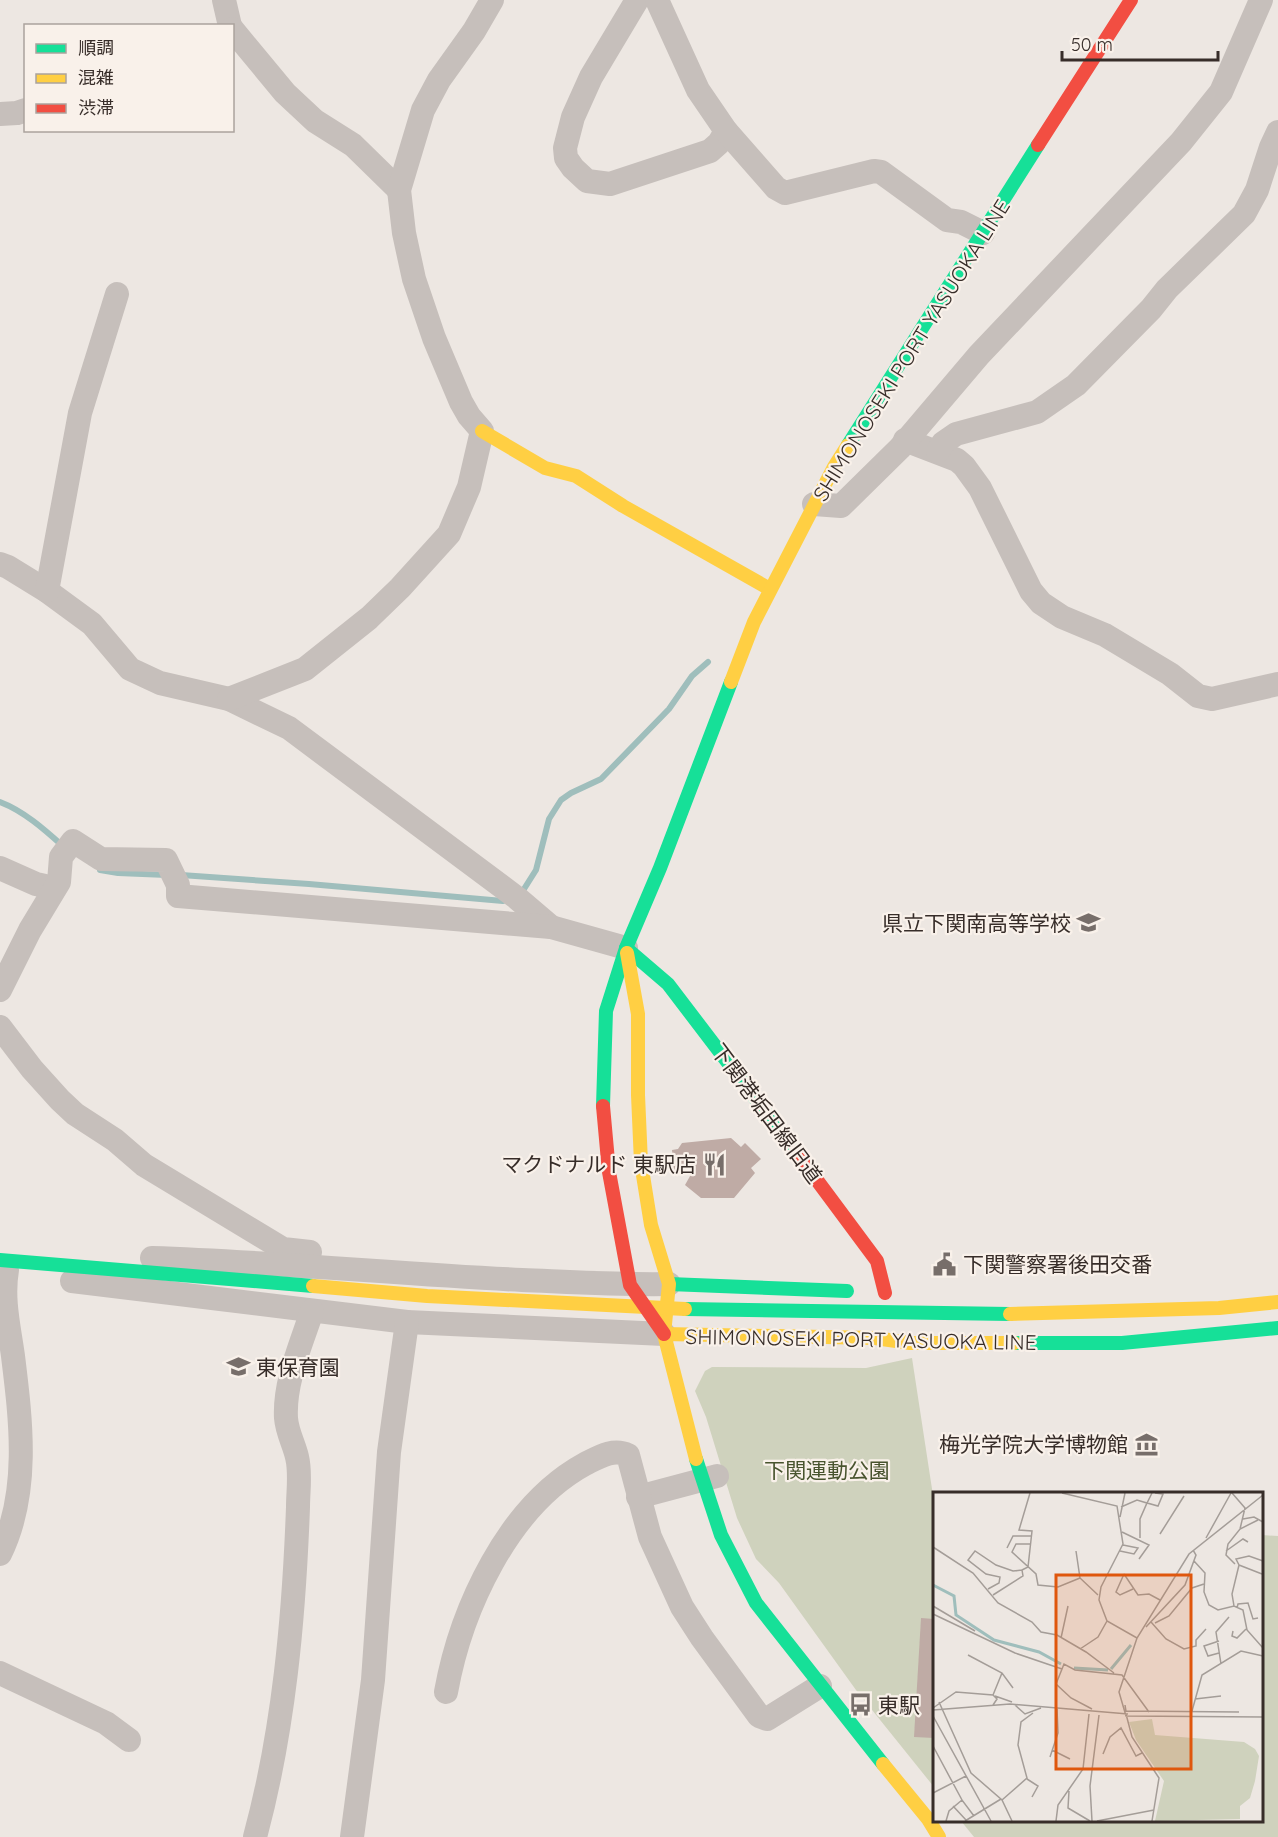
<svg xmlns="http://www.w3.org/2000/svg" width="1278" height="1837" viewBox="0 0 1278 1837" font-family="Quicksand,'Noto Sans JP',sans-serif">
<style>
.green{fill:#cfd2bd}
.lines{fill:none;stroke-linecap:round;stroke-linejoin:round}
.stream{stroke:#9fbebc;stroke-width:6}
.building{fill:#bfaba5}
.street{stroke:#c6bfbb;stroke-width:24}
.fast{stroke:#16e098;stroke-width:14}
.slow{stroke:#ffcf43;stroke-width:14}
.jam{stroke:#f24e42;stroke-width:14}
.labels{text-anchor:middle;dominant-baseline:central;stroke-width:4.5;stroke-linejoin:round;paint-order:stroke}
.street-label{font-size:21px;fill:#372d29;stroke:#f9f1ea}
.poi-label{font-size:21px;fill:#372d29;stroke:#f9f1ea;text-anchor:end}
.park-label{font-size:21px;fill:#48542e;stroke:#f9f1ea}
.inset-river{fill:none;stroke:#9fbebc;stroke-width:3}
.inset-road{fill:none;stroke:#a49d98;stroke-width:1.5}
.view{fill:#df570d;fill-opacity:0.15;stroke:#df570d;stroke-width:3}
.inset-edge{fill:none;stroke:#372d29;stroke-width:3}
</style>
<rect width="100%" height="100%" fill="#ede7e2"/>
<g class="green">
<path d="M912 1358 934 1502V1787L856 1690 779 1583 756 1559 737 1518 706 1417 695 1391 705 1371 712 1367 866 1368Z"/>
<path d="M1262 1535 1278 1536V1837H974L961 1821 1262 1820Z"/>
</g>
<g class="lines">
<g class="stream">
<path d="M0 802C24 811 45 830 64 847"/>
<path d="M100 870 118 873 167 875"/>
<path d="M181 875 309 884 503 901"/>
<path d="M524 889 536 870 549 819 561 800 571 793 601 779 669 709 692 676 708 662"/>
</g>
</g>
<g class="building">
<path d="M731 1138 741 1147 745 1143 761 1159 751 1168 755 1173 734 1198H701L685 1185 694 1169 674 1172 672 1150 678 1149 682 1143Z"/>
<path d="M921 1618 934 1619V1738L914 1737Z"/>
</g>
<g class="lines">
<g class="street">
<path d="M224 0 230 26"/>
<path d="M637 0 591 77 573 117 565 148 566 158 573 168 587 181 610 184 710 151 719 143 726 131"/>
<path d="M657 0 698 90 726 131 776 188 785 193 874 171 881 172 947 220 961 222 983 233"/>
<path d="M232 29 285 93 315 121 353 145 399 190"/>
<path d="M0 114 17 113 26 110"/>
<path d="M905 440 957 460 964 466 980 488 1031 591 1041 603 1062 617 1105 635 1170 674 1198 696 1212 699 1278 684"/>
<path d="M938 451 943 443 956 434 1037 412 1076 385 1151 309 1167 289 1244 214 1257 190 1271 147 1278 132"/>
<path d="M814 504 841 506 900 448 979 355 1181 142 1221 92 1261 0"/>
<path d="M0 564 8 567 47 591 92 624 130 669 160 683 229 699 289 728 517 898 551 927"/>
<path d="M47 591 80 413 117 294"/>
<path d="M229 699 305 669 369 618 400 588 449 534 469 487 482 431 469 416 461 402 434 338 414 279 404 233 399 190 423 110 439 80 474 31 492 0"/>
<path d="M0 868 36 884 54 888"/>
<path d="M0 990 30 930 59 882 61 857 73 841 101 859 166 860 178 885V896L551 927 626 948"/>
<path d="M0 1027 32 1069 60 1100 75 1114 115 1140 144 1165 283 1249 310 1252"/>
<path d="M152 1258C276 1262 399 1274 522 1280 571 1282 620 1285 669 1284"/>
<path d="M72 1281 407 1322 664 1334"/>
<path d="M638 1497 717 1476"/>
<path d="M0 1554C30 1493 21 1421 13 1356 9 1327 2 1299 7 1270"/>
<path d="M0 1673 106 1723 129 1740"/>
<path d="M446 1692C461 1609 508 1506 585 1464 599 1457 613 1448 628 1455L650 1537 682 1607 702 1638 759 1716 767 1719 820 1686"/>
<path d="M255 1837C284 1730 294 1617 298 1507 298 1491 301 1473 297 1457 294 1444 287 1432 286 1418 284 1382 301 1345 312 1311"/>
<path d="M352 1837 373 1680 389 1452 407 1322"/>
</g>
<g class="fast">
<path d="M848 445 1038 145"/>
<path d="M626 948 668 984 796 1152"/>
<path d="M603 1106 606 1011 626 948 660 868 731 682"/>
<path d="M0 1260 313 1286"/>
<path d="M669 1284 847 1291"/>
<path d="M685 1309 1010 1314"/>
<path d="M1014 1343H1122L1278 1328"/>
<path d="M696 1459 721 1535 756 1603 883 1764"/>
</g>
<g class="slow">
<path d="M482 431 545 468 576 476 623 506 770 589"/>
<path d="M731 682 754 622 834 467 848 445"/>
<path d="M627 953 638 1014V1095L641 1163 651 1225 669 1284 664 1334 696 1459"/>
<path d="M313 1286 427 1296 685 1309"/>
<path d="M1010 1314 1219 1308 1278 1302"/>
<path d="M664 1334 875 1338 910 1343H1014"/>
<path d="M883 1764 928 1819 939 1837"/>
</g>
<g class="jam">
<path d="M1038 145 1131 0"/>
<path d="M603 1106 609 1172 630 1285 664 1334"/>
<path d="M796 1152 877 1261 885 1293"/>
</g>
</g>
<defs>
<symbol id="school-bare" viewBox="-9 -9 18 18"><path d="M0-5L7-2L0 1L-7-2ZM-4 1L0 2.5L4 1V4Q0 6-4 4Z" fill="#776e6a" stroke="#f9f1ea" stroke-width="2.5" paint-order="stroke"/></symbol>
<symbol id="restaurant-bare" viewBox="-9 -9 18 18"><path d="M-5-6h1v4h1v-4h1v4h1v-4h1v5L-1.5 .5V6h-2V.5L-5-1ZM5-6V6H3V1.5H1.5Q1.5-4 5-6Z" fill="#776e6a" stroke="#f9f1ea" stroke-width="2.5" paint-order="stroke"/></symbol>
<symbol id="civic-bare" viewBox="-9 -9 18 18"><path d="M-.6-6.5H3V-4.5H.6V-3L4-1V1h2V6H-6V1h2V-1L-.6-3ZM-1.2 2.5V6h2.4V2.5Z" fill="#776e6a" stroke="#f9f1ea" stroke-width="2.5" paint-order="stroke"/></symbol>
<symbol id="museum-bare" viewBox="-9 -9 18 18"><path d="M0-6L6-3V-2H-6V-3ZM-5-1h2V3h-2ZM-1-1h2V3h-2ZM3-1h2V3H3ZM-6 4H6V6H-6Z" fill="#776e6a" stroke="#f9f1ea" stroke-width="2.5" paint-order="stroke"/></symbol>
<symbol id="bus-bare" viewBox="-9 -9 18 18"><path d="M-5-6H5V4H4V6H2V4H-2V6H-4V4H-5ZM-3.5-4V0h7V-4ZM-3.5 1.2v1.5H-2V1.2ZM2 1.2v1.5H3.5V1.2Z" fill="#776e6a" stroke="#f9f1ea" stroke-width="2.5" paint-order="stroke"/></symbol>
</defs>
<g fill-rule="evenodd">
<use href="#school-bare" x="1072" y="906" width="33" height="33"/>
<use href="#restaurant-bare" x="698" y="1148" width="33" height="33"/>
<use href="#civic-bare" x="928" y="1248" width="33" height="33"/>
<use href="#school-bare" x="222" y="1350" width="33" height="33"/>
<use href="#museum-bare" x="1130" y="1428" width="33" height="33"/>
<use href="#bus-bare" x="844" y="1688" width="33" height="33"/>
</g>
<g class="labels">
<g class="street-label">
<text transform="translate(911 350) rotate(-58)">SHIMONOSEKI PORT YASUOKA LINE</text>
<text transform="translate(767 1113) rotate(53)">下関港垢田線旧道</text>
<text transform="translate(861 1339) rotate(1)">SHIMONOSEKI PORT YASUOKA LINE</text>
</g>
<g class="poi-label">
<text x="1071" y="923">県立下関南高等学校</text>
<text x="696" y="1164">マクドナルド 東駅店</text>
<text x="963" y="1264" text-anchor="start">下関警察署後田交番</text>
<text x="256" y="1367" text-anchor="start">東保育園</text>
<text x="1128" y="1444">梅光学院大学博物館</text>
<text x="878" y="1705" text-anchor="start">東駅</text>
</g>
<g class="park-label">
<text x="827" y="1470">下関運動公園</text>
</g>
</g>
<g transform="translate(933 1492)">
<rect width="330" height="330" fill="#ede7e2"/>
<path d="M219 227 222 243 311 250 322 257 326 264 322 289 317 306 307 314V327L222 329 231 289 203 248 196 230Z" fill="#cfd2bd"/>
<path class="inset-river" d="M0 93 21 104 23 123 61 148 106 160 128 172M141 176 175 178M178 177 198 153"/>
<path class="inset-road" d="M129 1 184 14 190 52 168 95 166 108 174 129 204 146M299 1 312 16 307 37M330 3 256 62 204 146 186 200 193 224 330 225M188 15 204 8 214 11 219 1M187 25 192 1M310 27 321 25 330 30M189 40 216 53 206 67M227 42 251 4M207 46V27L214 11 225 14 230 2 222 1M273 46 298 1M98 52H83L79 60 103 82 105 93 125 95 147 86M0 55 40 81 65 111 99 130 108 140 124 143 153 160 181 181M74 56 80 44H99M143 59 147 86 165 103M187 59 201 62 205 56 190 53M293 59 310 47 315 50M261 69 272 81 271 100 276 113 285 118 301 114 310 118 314 138 330 156M302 72 293 63 295 52 307 37 325 28M306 73 329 82M191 82 205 103 216 102 227 108M191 82 183 100 187 103 200 97M55 97 66 91 67 85 53 82 35 68 42 59 63 73 80 79 89 78M60 103 90 84 89 78 95 75 99 39 86 38 97 1M0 114 42 139M301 114 299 102 306 73 303 67 316 64 330 69M304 116 305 112 315 111 320 127 325 126M0 122 82 161 129 177M218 130 233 147 251 157 263 154V148L273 137M222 131 236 124 259 96 271 92M213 135 252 93 263 63 260 58M300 139 299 144 304 146 313 137M128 146 135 114M147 157 165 145 174 129M286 161 275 164 271 154 286 149M35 163 69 181 80 196M288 172 283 140 296 125M60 203 69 181M62 204 79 210M262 207 288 204M6 210 38 281 69 308 79 329M82 213 92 222 108 216M192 213 193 219 306 220M0 216 23 200 60 203 64 207 60 213M159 217 138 206 123 192 131 172 142 178 189 183 216 220M0 218 77 212 195 222M259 219 269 183 308 159 330 164M193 222 199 245 226 286 219 329M0 224 58 329M0 254 29 308M119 258 137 267M170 262 177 245 188 236 203 264 209 261M117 265 125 241 124 217M94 287 105 294 99 305M136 299 135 316 157 329M0 301 33 284M69 308 94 286 85 253 88 230 100 221M20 314 33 328M13 329 16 319 29 308 41 324M32 329 68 307M123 329 125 313 150 277 156 222M159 329 157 294 166 223M164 329 221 318"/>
<path class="view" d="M123 83H258V277H123Z"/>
<rect width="330" height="330" class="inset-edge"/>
</g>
<rect x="24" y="24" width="210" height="108" fill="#f9f1ea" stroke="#aba39d" stroke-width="1.5"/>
<rect x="36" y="44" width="30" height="9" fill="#16e098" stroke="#aba39d" stroke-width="1.5"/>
<text x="78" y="54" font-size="18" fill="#372d29">順調</text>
<rect x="36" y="74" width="30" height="9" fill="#ffcf43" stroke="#aba39d" stroke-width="1.5"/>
<text x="78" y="84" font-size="18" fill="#372d29">混雑</text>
<rect x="36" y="104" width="30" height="9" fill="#f24e42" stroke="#aba39d" stroke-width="1.5"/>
<text x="78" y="114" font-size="18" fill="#372d29">渋滞</text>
<path d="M1062 51v9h156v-9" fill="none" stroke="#372d29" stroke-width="3"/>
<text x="1071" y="51" font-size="18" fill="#372d29" stroke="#f9f1ea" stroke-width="4.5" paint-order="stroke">50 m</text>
</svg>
